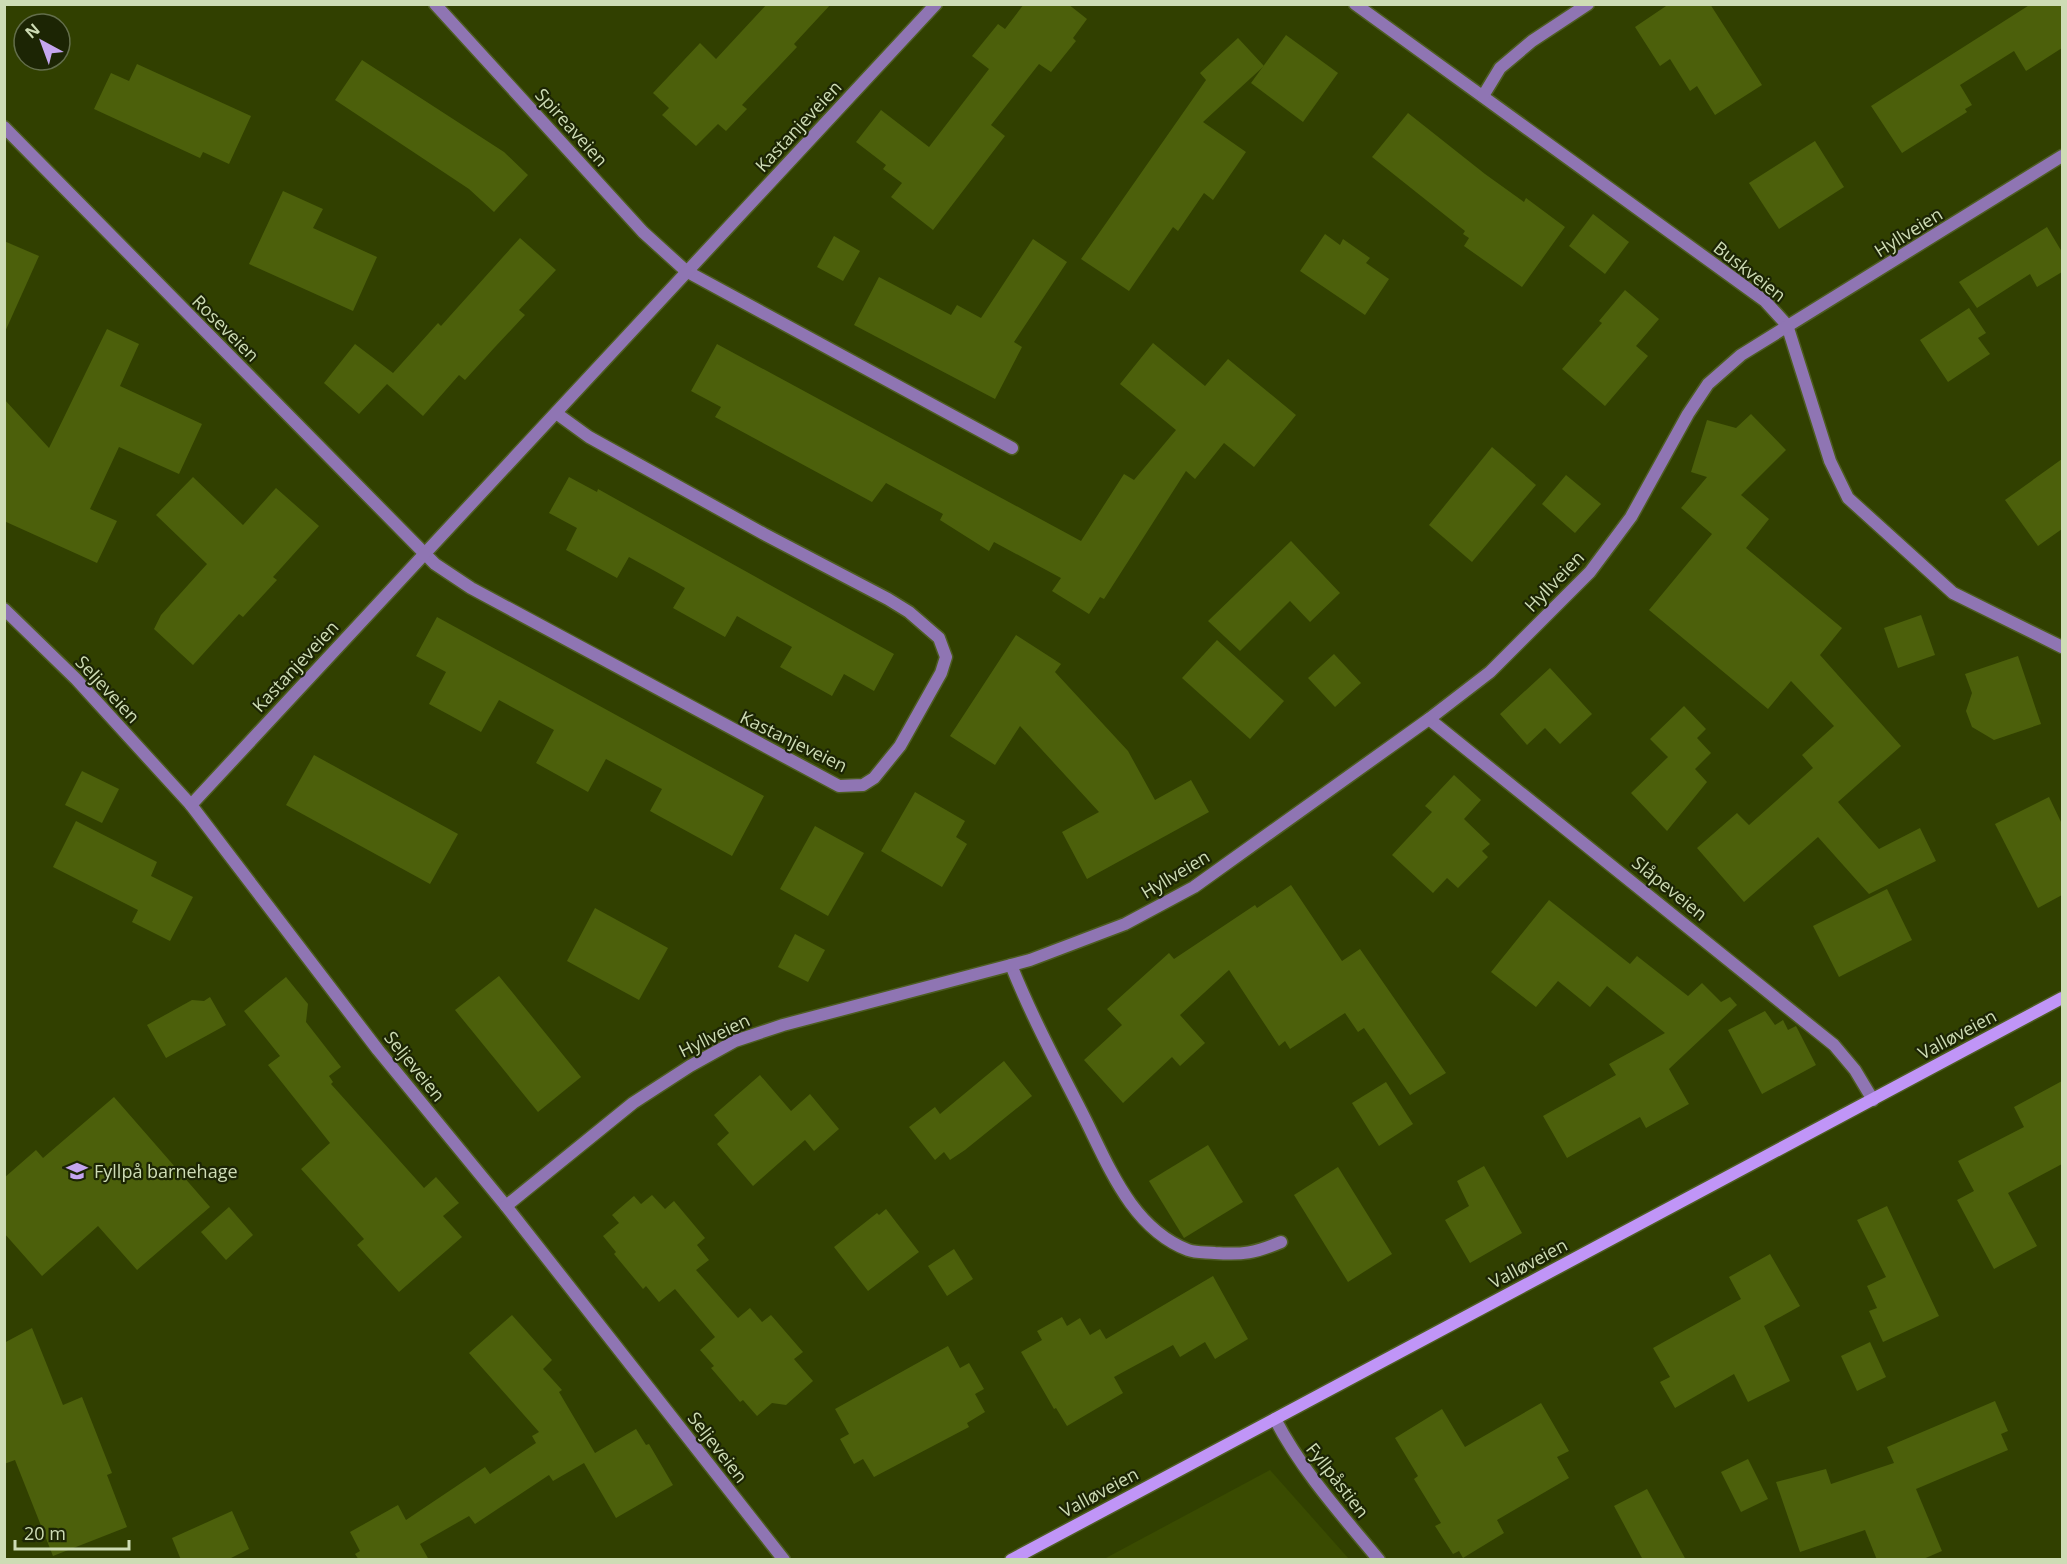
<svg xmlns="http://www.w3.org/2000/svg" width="2067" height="1564" viewBox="0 0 2067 1564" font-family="'Open Sans',sans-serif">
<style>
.built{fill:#3a4b01}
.building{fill:#4c600b}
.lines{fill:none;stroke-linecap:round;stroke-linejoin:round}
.street-casing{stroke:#4d5c21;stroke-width:15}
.secondary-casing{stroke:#4d5c21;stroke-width:15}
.street{stroke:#8f75b3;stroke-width:12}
.secondary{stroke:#c095f7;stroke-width:12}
.labels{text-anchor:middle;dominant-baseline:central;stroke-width:4.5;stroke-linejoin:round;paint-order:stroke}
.street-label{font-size:18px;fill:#cedcb5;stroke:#1c2504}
.poi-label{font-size:18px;fill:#cedcb5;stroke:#1c2504;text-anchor:start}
</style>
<rect width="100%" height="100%" fill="#314000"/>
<path class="built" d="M1270 1470 1349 1559H1104Z"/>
<g class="building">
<path d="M767 4H831L794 44 797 47 742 105 747 109 726 131 718 124 696 146 662 115 669 108 653 93 700 43 716 59Z"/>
<path d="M1024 4H1068L1087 19 1073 38 1076 41 1051 72 1039 64 991 125 1005 136 933 230 891 197 902 183 883 169 886 165 856 142 881 110 929 147 989 69 972 56 998 24 1005 29Z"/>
<path d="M1669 4H1710L1762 85 1715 115 1697 86 1690 91 1670 59 1660 66 1635 27Z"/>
<path d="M2031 4H2062V48L2026 71 2014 51 1960 85 1972 105 1965 109 1967 112 1902 153 1871 106Z"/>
<path d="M1286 35 1338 73 1303 122 1251 83Z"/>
<path d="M1238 38 1264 66 1203 122 1246 152 1213 200 1204 193 1178 231 1173 227 1129 291 1081 259 1206 80 1200 73Z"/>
<path d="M362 60 504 152 528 175 494 212 469 189 335 100Z"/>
<path d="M137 64 251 116 229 164 203 152 200 158 94 109 111 73 129 81Z"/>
<path d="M1408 113 1485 174 1524 202 1526 198 1565 227 1522 287 1464 246 1469 238 1463 234 1465 231 1372 157Z"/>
<path d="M1815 141 1844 187 1779 229 1749 183Z"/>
<path d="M283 191 323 209 313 228 377 257 353 311 249 264Z"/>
<path d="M1593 214 1629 242 1605 274 1569 246Z"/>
<path d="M2047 227 2062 252V272L2037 287 2030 274 1977 308 1959 282Z"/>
<path d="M1325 234 1340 245 1343 239 1370 258 1366 263 1389 279 1365 315 1300 271Z"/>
<path d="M834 236 860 251 843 281 817 267Z"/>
<path d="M520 238 556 270 519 310 525 315 495 347 465 380 459 375 423 416 387 384 359 414 324 383 355 344 393 373 438 323 441 326Z"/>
<path d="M1033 239 1067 262 1014 342 1022 347 995 399 854 325 879 277 951 315 957 305 981 318Z"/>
<path d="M4 241 39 256 4 334Z"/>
<path d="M1625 290 1659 319 1636 346 1648 356 1605 406 1562 369 1602 323 1599 321Z"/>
<path d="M1969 308 1986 333 1978 338 1990 354 1948 382 1920 340Z"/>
<path d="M107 329 139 344 120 386 202 424 179 474 119 447 90 509 117 521 97 563 4 521V399L49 448Z"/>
<path d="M1153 343 1205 386 1228 359 1296 415 1254 467 1224 443 1195 479 1186 471 1104 599 1100 597 1089 614 1052 591 1061 578 994 542 989 551 940 520 943 514 886 483 872 502 715 417 721 407 691 391 717 344 1081 541 1124 474 1134 480 1176 430 1120 384Z"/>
<path d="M1751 414 1786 450 1741 495 1769 519 1746 548 1842 628 1820 655 1901 746 1838 802 1879 849 1920 828 1936 861 1869 894 1818 837 1744 902 1697 848 1737 813 1749 825 1813 768 1802 755 1834 726 1791 681 1768 709 1649 610 1712 534 1681 508 1707 477 1691 472 1707 420 1736 428Z"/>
<path d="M1492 447 1536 485 1472 562 1429 525Z"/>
<path d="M2062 459V529L2038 546 2005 500Z"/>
<path d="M1566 475 1601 504 1575 533 1542 504Z"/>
<path d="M193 477 243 525 276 488 319 526 273 577 277 580 243 617 239 614 193 665 154 629 161 615 207 564 156 515Z"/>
<path d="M569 477 597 492 598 489 894 654 874 691 844 674 832 696 780 667 792 647 763 631 737 616 725 637 673 608 685 588 655 571 629 557 617 578 566 550 577 528 549 513Z"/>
<path d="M1291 541 1340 593 1310 622 1290 601 1240 651 1208 621Z"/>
<path d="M1921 615 1935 655 1898 668 1884 628Z"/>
<path d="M437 617 764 796 732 856 650 811 662 789 606 759 588 792 536 763 554 730 499 700 481 732 429 704 446 672 416 656Z"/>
<path d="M1016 635 1061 664 1055 672 1128 751 1155 800 1191 780 1209 812 1087 879 1062 832 1099 812 1020 726 995 765 950 736Z"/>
<path d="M1217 640 1284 701 1250 739 1182 678Z"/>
<path d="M1334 654 1361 683 1335 707 1308 678Z"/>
<path d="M2018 656 2041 724 1994 740 1972 727 1966 711 1972 693 1965 674Z"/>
<path d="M1550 668 1592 714 1560 744 1545 728 1527 745 1500 714Z"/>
<path d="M1684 706 1706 729 1697 738 1711 753 1695 769 1707 782 1667 831 1631 793 1668 757 1650 739Z"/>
<path d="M314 755 458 834 430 884 286 805Z"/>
<path d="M82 771 119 789 102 823 65 805Z"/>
<path d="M1454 775 1481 800 1464 819 1490 844 1482 851 1488 857 1458 888 1447 878 1433 893 1392 855 1432 812 1425 806Z"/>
<path d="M915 792 965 821 956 837 967 844 942 887 881 851Z"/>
<path d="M2049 797 2062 824V895L2038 908 1995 824Z"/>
<path d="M76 821 157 862 151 876 193 897 170 941 132 922 138 910 53 867Z"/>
<path d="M815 826 864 853 828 916 780 889Z"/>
<path d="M1291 885 1342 961 1360 949 1446 1073 1410 1095 1364 1028 1358 1032 1345 1013 1290 1049 1285 1041 1279 1046 1229 970 1180 1015 1205 1043 1180 1066 1172 1057 1123 1103 1084 1060 1122 1025 1107 1009 1169 953 1174 959 1255 905 1257 908Z"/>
<path d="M1887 889 1912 940 1839 977 1813 926Z"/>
<path d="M1549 900 1630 964 1637 956 1688 996 1702 983 1721 1002 1730 997 1737 1005 1669 1069 1689 1104 1646 1128 1640 1117 1567 1158 1543 1116 1616 1075 1609 1064 1665 1033 1607 986 1590 1007 1558 981 1536 1007 1491 972Z"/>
<path d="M595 908 668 948 639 1000 567 961Z"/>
<path d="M795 934 825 950 808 982 778 967Z"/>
<path d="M499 976 581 1077 538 1112 455 1010Z"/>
<path d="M286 977 308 1004 306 1022 341 1067 329 1076 333 1082 331 1084 424 1188 436 1177 459 1203 443 1216 462 1237 399 1292 357 1245 364 1239 301 1169 330 1143 268 1065 280 1056 244 1011Z"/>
<path d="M210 997 226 1025 166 1058 147 1025 192 1000 204 1001Z"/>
<path d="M1765 1011 1775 1025 1783 1020 1788 1030 1796 1026 1816 1065 1762 1094 1728 1030Z"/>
<path d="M1004 1061 1032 1096 965 1150 950 1160 944 1152 935 1160 909 1127 935 1107 940 1114Z"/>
<path d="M760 1075 791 1111 810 1094 839 1129 814 1151 805 1140 753 1186 717 1144 729 1133 714 1115Z"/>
<path d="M2062 1081V1164L2008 1193 2037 1246 1994 1269 1957 1200 1974 1191 1958 1161 2024 1127 2014 1107Z"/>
<path d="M1386 1082 1413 1124 1379 1146 1352 1103Z"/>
<path d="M114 1097 210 1207 137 1270 98 1226 42 1276 4 1233V1178L36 1150 43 1158Z"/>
<path d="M1208 1145 1243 1202 1184 1238 1149 1181Z"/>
<path d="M1484 1166 1522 1233 1470 1263 1445 1220 1469 1206 1457 1181Z"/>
<path d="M1338 1167 1392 1254 1348 1282 1294 1195Z"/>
<path d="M652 1195 665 1209 674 1201 705 1238 697 1245 709 1260 696 1270 738 1318 750 1308 762 1322 771 1315 803 1352 794 1359 813 1381 786 1405 772 1403 757 1416 743 1400 740 1402 711 1368 714 1366 700 1350 715 1337 675 1289 659 1302 646 1286 643 1289 614 1254 616 1252 603 1236 619 1223 612 1215 634 1196 641 1204Z"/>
<path d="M1887 1206 1939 1316 1883 1342 1869 1311 1877 1308 1867 1286 1886 1277 1857 1220Z"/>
<path d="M229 1207 253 1235 226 1260 201 1232Z"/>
<path d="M886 1209 919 1252 868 1291 834 1247 877 1213 879 1215Z"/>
<path d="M954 1249 973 1279 947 1296 928 1266Z"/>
<path d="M1770 1254 1800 1306 1764 1326 1790 1381 1748 1402 1734 1374 1675 1408 1660 1382 1670 1377 1653 1348 1741 1299 1729 1277Z"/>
<path d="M1213 1276 1248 1339 1215 1359 1205 1342 1180 1357 1173 1345 1114 1377 1123 1393 1067 1426 1056 1408 1054 1409 1021 1352 1042 1340 1037 1331 1062 1317 1067 1326 1080 1318 1090 1335 1100 1329 1106 1339Z"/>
<path d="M512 1315 552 1360 543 1369 562 1390 559 1392 595 1453 636 1429 646 1445 649 1444 673 1485 616 1518 584 1463 553 1481 549 1475 475 1524 469 1516 420 1544 429 1560H359L355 1554 360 1551 350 1532 398 1505 406 1520 485 1467 490 1474 536 1443 532 1436 539 1432 469 1353Z"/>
<path d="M32 1328 63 1405 82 1397 112 1473 107 1475 127 1527 53 1556 15 1460 4 1464V1343Z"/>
<path d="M1870 1342 1886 1377 1857 1391 1841 1356Z"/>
<path d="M948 1346 960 1368 969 1363 984 1389 975 1394 985 1412 967 1423 969 1427 874 1477 863 1459 854 1464 840 1439 849 1434 835 1409Z"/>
<path d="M1995 1401 2008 1431 2001 1434 2008 1450 1916 1489 1942 1551 1921 1560H1877L1865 1530 1800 1552 1776 1482 1826 1469 1831 1484 1894 1463 1887 1447Z"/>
<path d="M1541 1403 1569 1451 1557 1457 1569 1478 1497 1520 1504 1533 1463 1558 1459 1551 1453 1554 1435 1526 1441 1523 1414 1479 1418 1476 1395 1438 1442 1409 1465 1447Z"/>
<path d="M1748 1459 1768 1499 1741 1512 1721 1472Z"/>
<path d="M1647 1489 1686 1560H1643L1614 1506Z"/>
<path d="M232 1511 249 1549 227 1560H181L172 1538Z"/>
</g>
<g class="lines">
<defs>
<g id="street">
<path d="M435 4 643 232 686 271 1012 448"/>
<path d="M1355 4 1765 301 1787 325 1830 461 1848 498 1953 593 2062 647"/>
<path d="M1483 96 1500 68 1532 41 1588 4"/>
<path d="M4 127 435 564 471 588 839 786 863 785 874 778 900 746 941 673 946 657 939 638 909 612 888 599 764 534 589 437 556 413"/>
<path d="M4 609 76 679 191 805 378 1050 506 1206 784 1560"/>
<path d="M1429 719 1834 1045 1855 1070 1873 1100"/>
<path d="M191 805 936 4"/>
<path d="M1011 965C1031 1015 1056 1062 1080 1109 1107 1161 1129 1227 1188 1250 1196 1253 1206 1252 1215 1253 1243 1255 1255 1253 1281 1242"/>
<path d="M506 1206 633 1103 690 1066 735 1041 783 1025 1030 960 1125 924 1194 887 1429 719 1490 672 1590 572 1631 517 1688 414 1708 384 1741 355 2062 156"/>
<path d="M1275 1419C1302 1471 1341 1514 1379 1560"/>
</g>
<path id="secondary" d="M1011 1560 2062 998"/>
</defs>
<use href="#street" class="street-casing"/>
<use href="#secondary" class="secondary-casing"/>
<use href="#street" class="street"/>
<use href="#secondary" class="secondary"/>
</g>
<defs>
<symbol id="school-bare" viewBox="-9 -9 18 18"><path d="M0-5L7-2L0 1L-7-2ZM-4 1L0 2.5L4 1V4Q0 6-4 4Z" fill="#c5a6f0" stroke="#1c2504" stroke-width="2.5" paint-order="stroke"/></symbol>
</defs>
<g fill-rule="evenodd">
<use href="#school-bare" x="62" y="1156" width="30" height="30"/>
</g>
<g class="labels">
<g class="street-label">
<text transform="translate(798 126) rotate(-47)">Kastanjeveien</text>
<text transform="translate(572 127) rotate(48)">Spireaveien</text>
<text transform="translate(1908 232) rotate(-32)">Hyllveien</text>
<text transform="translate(1750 271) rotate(38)">Buskveien</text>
<text transform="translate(226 328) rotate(45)">Roseveien</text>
<text transform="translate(1554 581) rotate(-46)">Hyllveien</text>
<text transform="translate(295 666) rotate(-47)">Kastanjeveien</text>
<text transform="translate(108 689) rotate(47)">Seljeveien</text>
<text transform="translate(794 741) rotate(26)">Kastanjeveien</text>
<text transform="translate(1175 874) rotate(-31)">Hyllveien</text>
<text transform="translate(1670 888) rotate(39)">Slåpeveien</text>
<text transform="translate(1957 1034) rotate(-28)">Valløveien</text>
<text transform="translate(714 1035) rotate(-26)">Hyllveien</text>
<text transform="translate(415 1066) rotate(51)">Seljeveien</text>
<text transform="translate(1528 1263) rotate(-28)">Valløveien</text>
<text transform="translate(718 1447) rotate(52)">Seljeveien</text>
<text transform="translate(1338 1480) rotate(52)">Fyllpåstien</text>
<text transform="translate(1099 1492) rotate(-28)">Valløveien</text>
</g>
<g class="poi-label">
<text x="94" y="1171">Fyllpå barnehage</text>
</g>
</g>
<rect width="2067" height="1564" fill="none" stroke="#cedcb5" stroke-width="12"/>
<g transform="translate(42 42) rotate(319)"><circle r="28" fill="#1c2504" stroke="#636e4b" stroke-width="1.5"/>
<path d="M0-4.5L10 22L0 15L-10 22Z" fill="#c5a6f0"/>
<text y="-9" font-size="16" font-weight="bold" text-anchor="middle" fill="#cedcb5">N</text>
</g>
<path d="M15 1540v9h114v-9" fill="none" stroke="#cedcb5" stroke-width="3"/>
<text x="24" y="1540" font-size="18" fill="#cedcb5" stroke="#1c2504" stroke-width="4.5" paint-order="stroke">20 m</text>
</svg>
